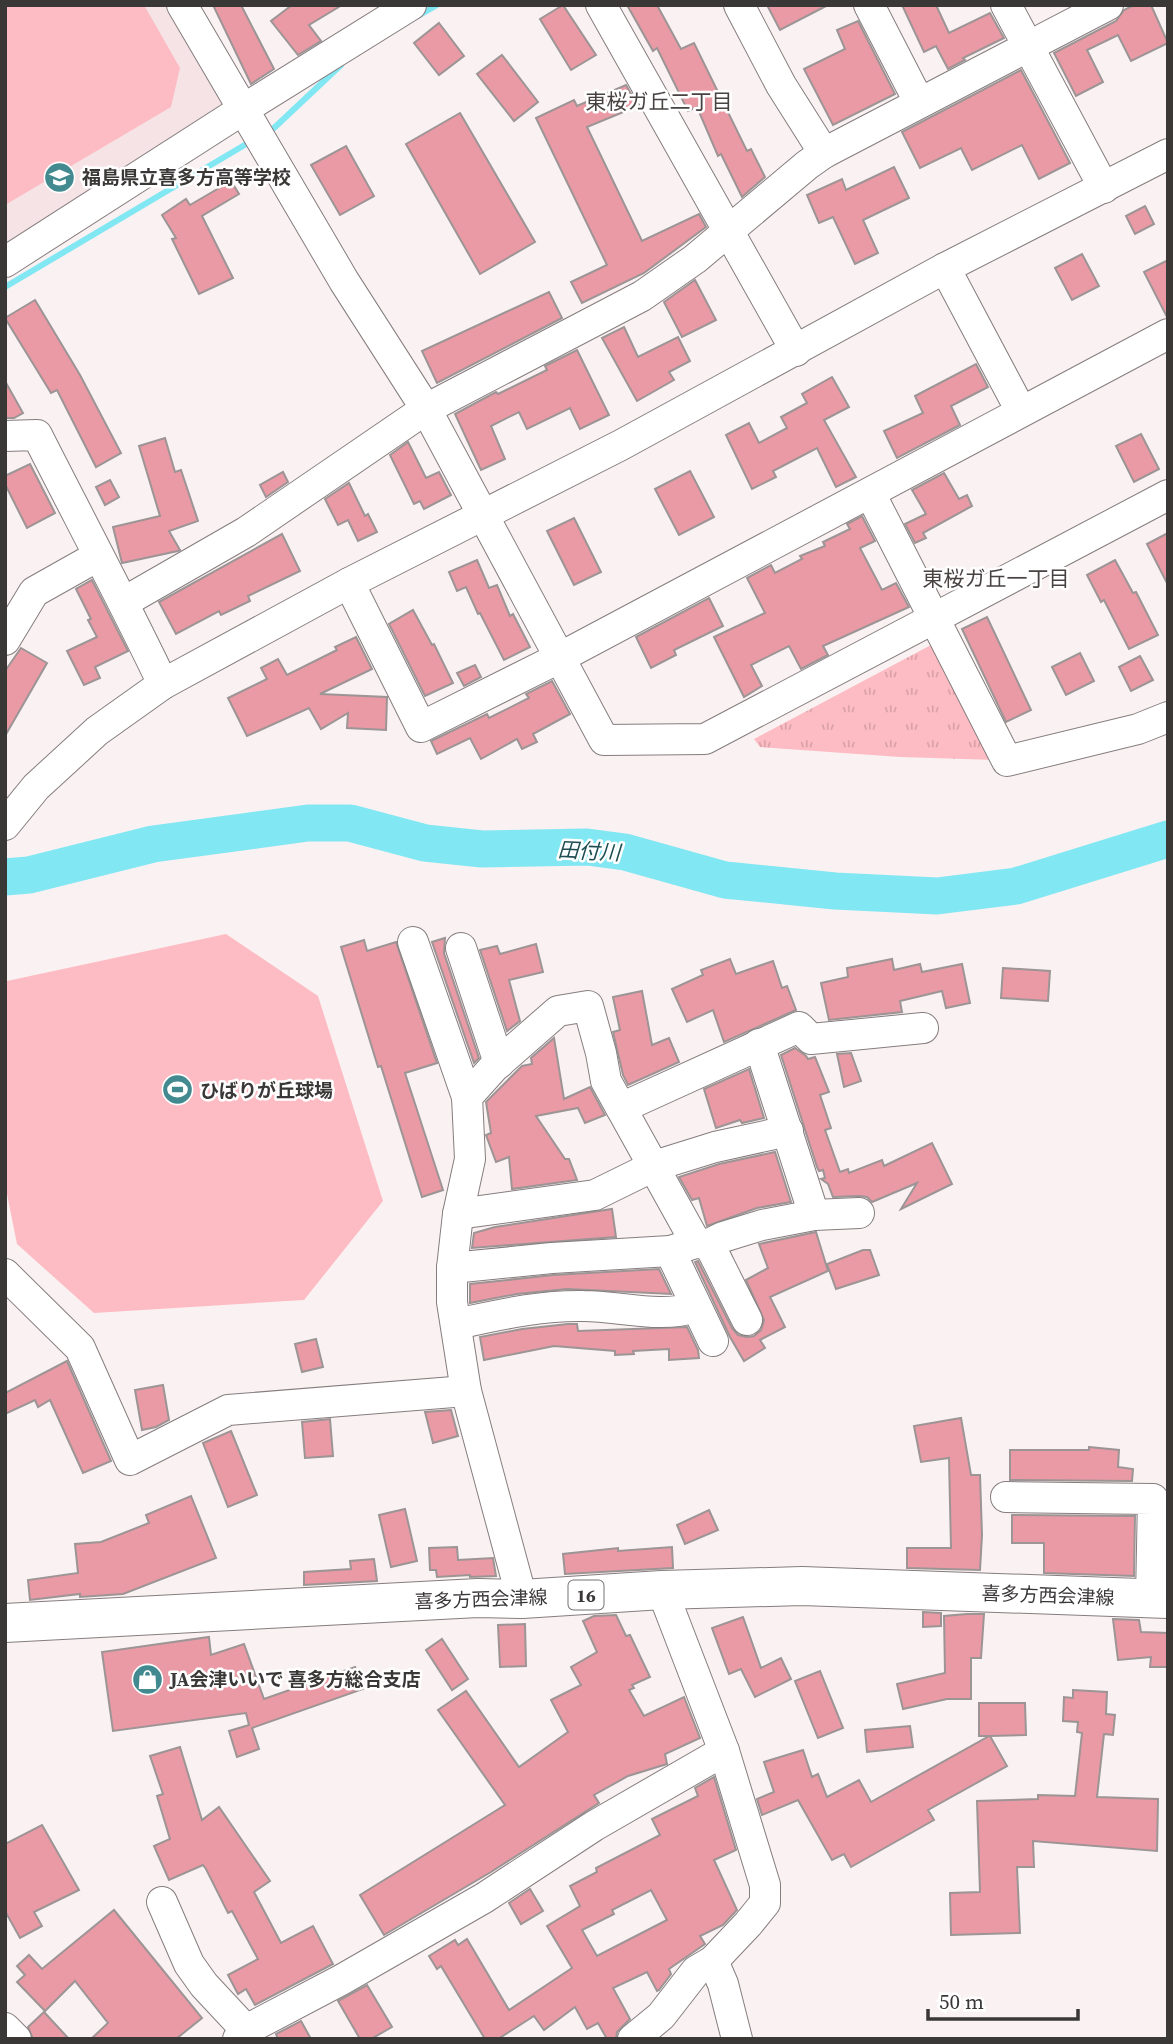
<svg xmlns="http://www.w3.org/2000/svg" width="1173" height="2044" viewBox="0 0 1173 2044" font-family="'Source Serif 4','Noto Sans JP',serif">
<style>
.built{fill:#f5e3e5}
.grass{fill:url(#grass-tufts)}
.pitch{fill:#fdbcc3}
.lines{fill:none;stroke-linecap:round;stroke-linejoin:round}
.stream{stroke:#81e7f2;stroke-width:6}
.river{stroke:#81e7f2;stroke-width:37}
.building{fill:#ea9aa5;stroke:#9c9495;stroke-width:2;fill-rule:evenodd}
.minor-casing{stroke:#857d7e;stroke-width:32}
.major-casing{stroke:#857d7e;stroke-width:40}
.minor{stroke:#fff;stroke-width:30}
.major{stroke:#fff;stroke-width:38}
.labels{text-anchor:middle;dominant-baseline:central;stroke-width:5;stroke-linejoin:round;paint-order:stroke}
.shield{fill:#fff;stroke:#757373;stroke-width:2}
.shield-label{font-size:18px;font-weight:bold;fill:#3a3737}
.poi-label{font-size:19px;font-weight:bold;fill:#3a3737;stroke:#fff;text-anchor:start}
.street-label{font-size:19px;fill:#3a3737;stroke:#fff}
.neighbourhood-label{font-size:21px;fill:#494242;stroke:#fff}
.water-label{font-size:21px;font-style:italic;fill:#1f4e52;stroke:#fff}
</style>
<defs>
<pattern id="grass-tufts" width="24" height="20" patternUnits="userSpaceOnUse" patternTransform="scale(1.75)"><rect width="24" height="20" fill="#fdbcc3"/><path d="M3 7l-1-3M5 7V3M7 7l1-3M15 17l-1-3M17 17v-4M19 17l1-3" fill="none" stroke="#daa2a8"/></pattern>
</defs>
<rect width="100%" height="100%" fill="#faf1f2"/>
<path class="built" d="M5 5H165L223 100 219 111 5 243Z"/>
<path class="grass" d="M931 645 996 760 900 757 760 747 754 739Z"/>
<g class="pitch">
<path d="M5 5H144L180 68 171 107 5 205Z"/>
<path d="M226 934 318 996 383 1201 304 1300 94 1313 17 1244 5 1184V984L7 981Z"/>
</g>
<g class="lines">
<g class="stream">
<path d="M418 16 437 5"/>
<path d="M266 133 274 128 341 65"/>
<path d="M5 287 253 140"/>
</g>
<path class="river" d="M5 877 29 875 153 844 308 823H350L425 843 482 849 587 847 625 852 725 880 835 891 937 896 1016 886 1168 839"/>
</g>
<g class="building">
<path d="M213 5H241L274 69 251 84Z"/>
<path d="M292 5H342L309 25 321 41 298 55 271 21Z"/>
<path d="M563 5 596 55 571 70 540 19Z"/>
<path d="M627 5H657L681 49 694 43 747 151 751 149 765 177 742 197 721 154 718 156 697 107 688 111 657 48 653 51Z"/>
<path d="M767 5H828L780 30Z"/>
<path d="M902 5H936L949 33 990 13 1004 38 963 58 965 60 948 69 936 46 924 52Z"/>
<path d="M1134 5H1151L1168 43 1131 61 1118 35 1087 50 1103 82 1076 96 1054 53 1116 21 1124 10Z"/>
<path d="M858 21 895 94 833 125 804 69 845 49 837 30Z"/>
<path d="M439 23 464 56 439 75 414 43Z"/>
<path d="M502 55 538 102 514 121 477 74Z"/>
<path d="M1021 70 1070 163 1039 179 1022 145 972 170 961 148 920 168 902 132Z"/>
<path d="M626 85 638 106 587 127 642 241 699 214 706 227 644 273 582 303 571 282 607 265 536 118 574 100 577 106Z"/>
<path d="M460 113 535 242 480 274 406 144Z"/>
<path d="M346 146 374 196 340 215 311 165Z"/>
<path d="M894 167 909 198 863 220 878 253 855 264 833 217 819 223 807 195 842 179 846 190Z"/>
<path d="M231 181 239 194 202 216 233 278 199 294 172 239 176 238 162 215 186 199 190 205Z"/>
<path d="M1145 206 1154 224 1135 234 1126 216Z"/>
<path d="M1082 254 1099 286 1072 300 1055 268Z"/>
<path d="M1168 260V317H1167L1144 272Z"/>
<path d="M695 280 716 320 682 337 664 302Z"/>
<path d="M549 292 562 318 437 383 422 351Z"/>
<path d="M35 300 80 375 121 453 96 467 57 390 51 393 5 318Z"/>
<path d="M624 327 638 357 678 337 690 361 669 372 674 380 637 401 602 338Z"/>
<path d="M577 350 609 415 580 429 570 408 527 429 519 412 491 426 505 459 481 470 455 414 496 392 498 394 547 370 545 366Z"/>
<path d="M976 364 988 387 951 406 960 425 897 458 884 431 923 413 915 396Z"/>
<path d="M832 377 849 407 824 420 856 477 836 487 817 448 773 471 776 477 752 489 726 435 749 423 759 443 787 428 781 417 807 403 802 394Z"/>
<path d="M5 381 23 413 14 418H5Z"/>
<path d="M1141 434 1159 469 1134 482 1116 446Z"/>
<path d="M165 438 175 472 181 470 198 521 169 531 180 550 178 551 122 563 113 527 160 516 139 446Z"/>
<path d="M408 442 426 478 439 472 451 495 424 509 420 501 414 504 390 455Z"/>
<path d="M30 464 55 513 27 528 5 484V476Z"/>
<path d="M690 471 714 517 679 535 655 489Z"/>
<path d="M283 472 288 482 266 497 260 485Z"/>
<path d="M944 473 959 499 967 495 972 506 923 533 926 538 915 543 905 524 926 514 912 490Z"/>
<path d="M110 480 119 497 105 505 96 487Z"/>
<path d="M349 483 365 516 368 514 377 532 358 541 348 520 338 525 325 499Z"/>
<path d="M862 516 875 541 860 548 882 590 896 583 909 607 823 646 828 655 801 669 789 646 751 665 762 686 744 697 714 637 765 613 747 578 771 565 775 573 802 559 800 556 825 546 823 542 850 529 847 524Z"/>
<path d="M574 518 601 572 574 585 547 531Z"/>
<path d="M1168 533V585L1147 544Z"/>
<path d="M282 534 300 571 248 596 250 601 221 615 219 611 176 634 159 602Z"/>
<path d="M477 560 489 588 497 585 510 616 513 614 530 647 504 660 480 613 478 614 466 587 457 591 449 572Z"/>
<path d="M1115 560 1133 593 1136 592 1158 635 1129 649 1104 600 1101 602 1087 575Z"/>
<path d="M92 580 128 651 95 667 100 678 84 685 67 651 97 637 88 620 91 619 76 589Z"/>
<path d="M709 598 723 626 674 650 676 655 651 668 636 637Z"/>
<path d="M413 610 432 645 434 644 453 683 425 696 389 624Z"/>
<path d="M987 617 1031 710 1006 722 962 629Z"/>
<path d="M356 637 372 669 320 694 387 697 386 730 347 728 348 713 321 729 309 708 247 736 228 698 267 679 261 668 278 659 287 675 337 650 335 647Z"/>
<path d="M21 648 47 663 5 736V671Z"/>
<path d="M1080 653 1094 681 1066 695 1052 667Z"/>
<path d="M1140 656 1153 680 1131 691 1119 667Z"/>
<path d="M475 665 481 677 464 686 457 673Z"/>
<path d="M552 681 570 714 533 734 537 742 522 749 517 739 481 759 470 738 437 754 431 741 487 714 489 718 529 698 526 694Z"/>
<path d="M445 938 444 953 479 1058 474 1063 432 942Z"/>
<path d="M364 940 367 951 396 942 437 1063 405 1073 443 1190 422 1197 381 1066 378 1067 341 947Z"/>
<path d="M536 944 543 972 509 980 520 1021 507 1031 480 950 497 946 500 954Z"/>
<path d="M730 959 736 974 773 961 782 988 787 986 796 1010 724 1042 713 1010 687 1022 672 989 703 975 701 970Z"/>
<path d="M892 959 894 970 920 964 922 972 962 964 970 1003 946 1008 942 991 900 1001 902 1012 829 1020 821 983 848 977 847 968Z"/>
<path d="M1003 968 1050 971 1048 1001 1001 998Z"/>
<path d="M642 991 652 1045 669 1038 679 1062 628 1085 623 1075 613 1032 620 1030 613 997Z"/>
<path d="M554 1038 564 1099 590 1087 605 1115 585 1123 578 1108 536 1116 565 1159H569L577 1180 512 1189 509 1157 496 1162 486 1135 491 1133 486 1102 522 1066 532 1064 531 1058Z"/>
<path d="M795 1048 806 1056 808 1059 815 1057 829 1092 820 1095 831 1128 825 1130 840 1172 848 1169 849 1173 882 1160 884 1166 932 1143 952 1184 901 1209 917 1183 872 1202 867 1197 859 1196 833 1197 828 1184 821 1179 825 1178 823 1170 819 1171 817 1167 781 1055Z"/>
<path d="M851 1053 861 1081 844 1087 837 1054Z"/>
<path d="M749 1069 764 1118 742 1123 740 1120 716 1128 704 1089Z"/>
<path d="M775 1152 791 1202 757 1208 707 1226 699 1198 692 1200 679 1177 719 1164Z"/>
<path d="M612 1209 616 1237 472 1248 474 1233 495 1227Z"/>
<path d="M816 1232 828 1271 770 1297 785 1327 760 1340 765 1348 744 1361 730 1337 695 1262 698 1261 732 1328 738 1335 747 1337 754 1336 761 1330 764 1320 746 1280 768 1268 759 1244Z"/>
<path d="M863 1250H870L879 1275 836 1289 827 1264Z"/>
<path d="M659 1269 671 1294 567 1289 517 1294 470 1303V1284L553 1275Z"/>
<path d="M568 1324H577L578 1331 687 1327 698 1350 699 1358 669 1360V1349L633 1351 634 1354 615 1355V1351L554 1346 484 1360 480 1337 522 1329Z"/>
<path d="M316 1339 323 1367 302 1372 295 1344Z"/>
<path d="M67 1361 111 1461 83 1473 50 1400 38 1407 35 1400 5 1414V1393Z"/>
<path d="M163 1385 169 1420 156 1427 142 1430 135 1390Z"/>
<path d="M451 1410 458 1436 433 1443 425 1412Z"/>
<path d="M961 1418 971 1475H980L982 1535 980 1570 907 1568V1548H951L949 1458 921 1462 914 1426Z"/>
<path d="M330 1419 333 1456 305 1458 302 1422Z"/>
<path d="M231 1431 257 1495 228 1507 203 1443Z"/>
<path d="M1089 1447 1119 1450 1118 1467 1133 1469 1132 1481 1010 1480V1450H1089Z"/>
<path d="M191 1496 216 1558 123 1594 80 1597V1594L30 1600 28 1580 78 1573 75 1544 101 1542 149 1523 146 1515Z"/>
<path d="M405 1509 417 1561 391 1567 379 1515Z"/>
<path d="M709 1510 718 1530 685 1544 677 1525Z"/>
<path d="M1012 1515 1135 1516 1134 1576 1044 1573V1543H1012Z"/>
<path d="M457 1547 458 1560 493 1558 496 1576 470 1577V1575L437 1577 436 1570H430L429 1548Z"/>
<path d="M672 1547 673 1568 565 1574 563 1554 618 1548V1551Z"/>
<path d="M374 1559 377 1581 304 1585V1572L351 1569 350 1561Z"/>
<path d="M923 1612 941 1613V1626L923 1627Z"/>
<path d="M967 1614H984L981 1658H971V1699H947L903 1709 897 1684 945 1673 944 1616Z"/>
<path d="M616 1615 626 1636 630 1635 650 1677 632 1685 634 1688 629 1690 644 1716 684 1697 700 1738 665 1754 667 1764 628 1776 594 1795 599 1803 491 1872 384 1935 360 1895 505 1805 438 1710 466 1691 519 1767 568 1732 551 1700 581 1685 571 1667 597 1652 583 1621 594 1616Z"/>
<path d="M743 1617 761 1668 781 1658 791 1679 755 1697 741 1669 729 1674 712 1628Z"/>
<path d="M1113 1619 1139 1620 1141 1632 1168 1633V1667H1150L1151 1657 1118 1660Z"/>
<path d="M525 1624 526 1666 500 1667 498 1625Z"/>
<path d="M209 1637 211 1655 244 1644 264 1699 355 1667 363 1689 252 1728 259 1749 237 1757 229 1731 249 1725 246 1713 113 1731 102 1652Z"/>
<path d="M442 1639 468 1679 452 1690 426 1650Z"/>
<path d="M820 1671 843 1728 818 1738 795 1681Z"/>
<path d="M1073 1690 1107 1692 1106 1714 1115 1715 1113 1735 1104 1734 1097 1797 1158 1799 1157 1851 1033 1841 1034 1867H1017L1020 1933 951 1935 950 1893 980 1892 977 1801 1038 1799V1795L1075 1796 1082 1733 1077 1732 1078 1722 1063 1721 1064 1697 1073 1698Z"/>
<path d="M979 1703H1025L1026 1735 990 1736 1007 1766 928 1810 934 1820 851 1867 844 1854 832 1860 798 1800 762 1815 757 1799 774 1792 764 1762 803 1750 812 1777 818 1774 827 1797 859 1780 871 1802 989 1736H979Z"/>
<path d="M910 1726 913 1747 867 1752 865 1730Z"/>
<path d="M180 1747 202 1820 219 1807 270 1881 254 1892 281 1943 313 1926 333 1964 255 2005 246 1989 238 1994 228 1975 258 1959 232 1911 228 1913 206 1869 203 1865 169 1880 154 1846 170 1839 157 1796 163 1794 150 1756Z"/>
<path d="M714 1777 736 1850 714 1860 737 1910 735 1912 723 1925 700 1936 705 1944 669 1969 671 1974 659 1990 657 1991 647 1972 613 1988 630 2019 617 2032 616 2039H607L598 2023 587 2029 575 2007 544 2030 534 2016 498 2039H485L441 1966 437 1969 429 1956 455 1940 458 1945 467 1939 509 2010 572 1968 547 1926 580 1906 570 1886 597 1872 596 1868 660 1835 652 1819 698 1796 695 1788ZM651 1890 667 1920 597 1956 582 1930 614 1914 612 1910Z"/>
<path d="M42 1825 79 1890 34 1912 42 1926 20 1938 5 1911V1844Z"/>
<path d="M530 1889 543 1911 521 1924 509 1903Z"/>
<path d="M114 1910 202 2018 176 2039H91L108 2023 75 1981 45 2011 17 1982 25 1975 17 1966 29 1955 42 1969Z"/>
<path d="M367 1985 392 2027 371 2039H360L338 2001Z"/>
<path d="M44 2012 69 2039H33L28 2027Z"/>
<path d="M301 2021 311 2039H278L276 2034Z"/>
</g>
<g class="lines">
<defs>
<g id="minor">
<path d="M182 5 344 281 426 409 604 740 705 739 1168 495"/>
<path d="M601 5 796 351"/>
<path d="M739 5 781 85 824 153"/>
<path d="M869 5 919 102"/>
<path d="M1006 5 1104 188"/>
<path d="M5 262 242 110 411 5"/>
<path d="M945 268 1021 411"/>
<path d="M5 436 37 435C79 518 123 600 163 684"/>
<path d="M870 493 1007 761 1138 729 1168 717"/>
<path d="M349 583 421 727 559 658 1168 334"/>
<path d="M124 602 246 532 426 409 642 296 695 259 807 165 824 153 1108 5"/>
<path d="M5 640 34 592 98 556"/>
<path d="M5 825 36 787 97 731 163 684 349 583 621 445 945 268 1168 154"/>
<path d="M413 942 467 1097"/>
<path d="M461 948 499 1063"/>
<path d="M759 1044 814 1215"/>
<path d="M621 1108 696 1243"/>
<path d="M458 1214 595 1195 654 1166 715 1147 788 1131"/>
<path d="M709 1244 747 1320"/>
<path d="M670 1251 713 1341"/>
<path d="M452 1268 552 1258 670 1251 696 1243 709 1244 723 1237 762 1225 814 1215 859 1213"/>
<path d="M5 1274 80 1348 130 1460 228 1410 466 1391"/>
<path d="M456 1324C499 1315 540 1305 584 1306 620 1306 661 1319 695 1307"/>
<path d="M1006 1497 1153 1499 1151 1598"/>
<path d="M522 1599 466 1391 452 1302V1268L458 1214 470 1159 467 1097 494 1067 558 1011 588 1006 601 1053 606 1081 621 1108 799 1027 811 1039 923 1028"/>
<path d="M162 1902 189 1964 204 1985 246 2030"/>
<path d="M713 1961 723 1984 737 2039"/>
<path d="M5 2028 16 2039"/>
<path d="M238 2039 246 2030 341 1980 484 1898 594 1826 724 1751"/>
<path d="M633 2039 661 2016 696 1971 713 1961 748 1924 765 1903V1885L724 1751 662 1590"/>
</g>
<path id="major" d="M5 1623 478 1598 522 1599 662 1590 802 1586 1168 1599"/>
</defs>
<use href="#minor" class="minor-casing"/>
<use href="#major" class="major-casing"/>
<use href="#minor" class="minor"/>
<use href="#major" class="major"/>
</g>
<defs>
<symbol id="school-disc" viewBox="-11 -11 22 22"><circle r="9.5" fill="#428990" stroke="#fff"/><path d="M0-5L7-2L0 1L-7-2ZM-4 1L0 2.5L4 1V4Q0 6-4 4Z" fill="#fff"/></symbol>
<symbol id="stadium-disc" viewBox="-11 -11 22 22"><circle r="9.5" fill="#428990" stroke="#fff"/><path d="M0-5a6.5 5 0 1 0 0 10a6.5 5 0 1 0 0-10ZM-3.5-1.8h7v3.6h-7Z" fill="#fff"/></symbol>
<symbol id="shop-disc" viewBox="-11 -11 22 22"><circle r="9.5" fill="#428990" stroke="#fff"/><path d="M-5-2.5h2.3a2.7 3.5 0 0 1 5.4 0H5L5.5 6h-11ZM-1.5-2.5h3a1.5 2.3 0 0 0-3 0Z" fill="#fff"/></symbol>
</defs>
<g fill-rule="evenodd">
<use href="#school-disc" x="42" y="160" width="35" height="35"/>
<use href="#stadium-disc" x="160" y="1072" width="35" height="35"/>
<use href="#shop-disc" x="130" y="1662" width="35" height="35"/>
</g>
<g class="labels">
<rect class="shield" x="568.5" y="1580.5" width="35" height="29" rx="5"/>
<g class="shield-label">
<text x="586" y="1595">16</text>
</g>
<g class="poi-label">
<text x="82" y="177">福島県立喜多方高等学校</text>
<text x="200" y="1090">ひばりが丘球場</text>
<text x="170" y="1679">JA会津いいで 喜多方総合支店</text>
</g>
<g class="street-label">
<text transform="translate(1048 1595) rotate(2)">喜多方西会津線</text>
<text transform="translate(481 1599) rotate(-2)">喜多方西会津線</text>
</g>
<g class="neighbourhood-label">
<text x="659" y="101">東桜ガ丘二丁目</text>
<text x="996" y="578">東桜ガ丘一丁目</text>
</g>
<g class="water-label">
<text transform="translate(589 851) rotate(3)">田付川</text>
</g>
</g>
<rect width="1173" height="2044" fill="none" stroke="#3a3737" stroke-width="14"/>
<path d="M928 2009v10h150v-10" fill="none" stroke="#3a3737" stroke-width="3.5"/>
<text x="939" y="2009" font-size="21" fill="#3a3737" stroke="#ffffff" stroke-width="5" paint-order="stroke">50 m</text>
</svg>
